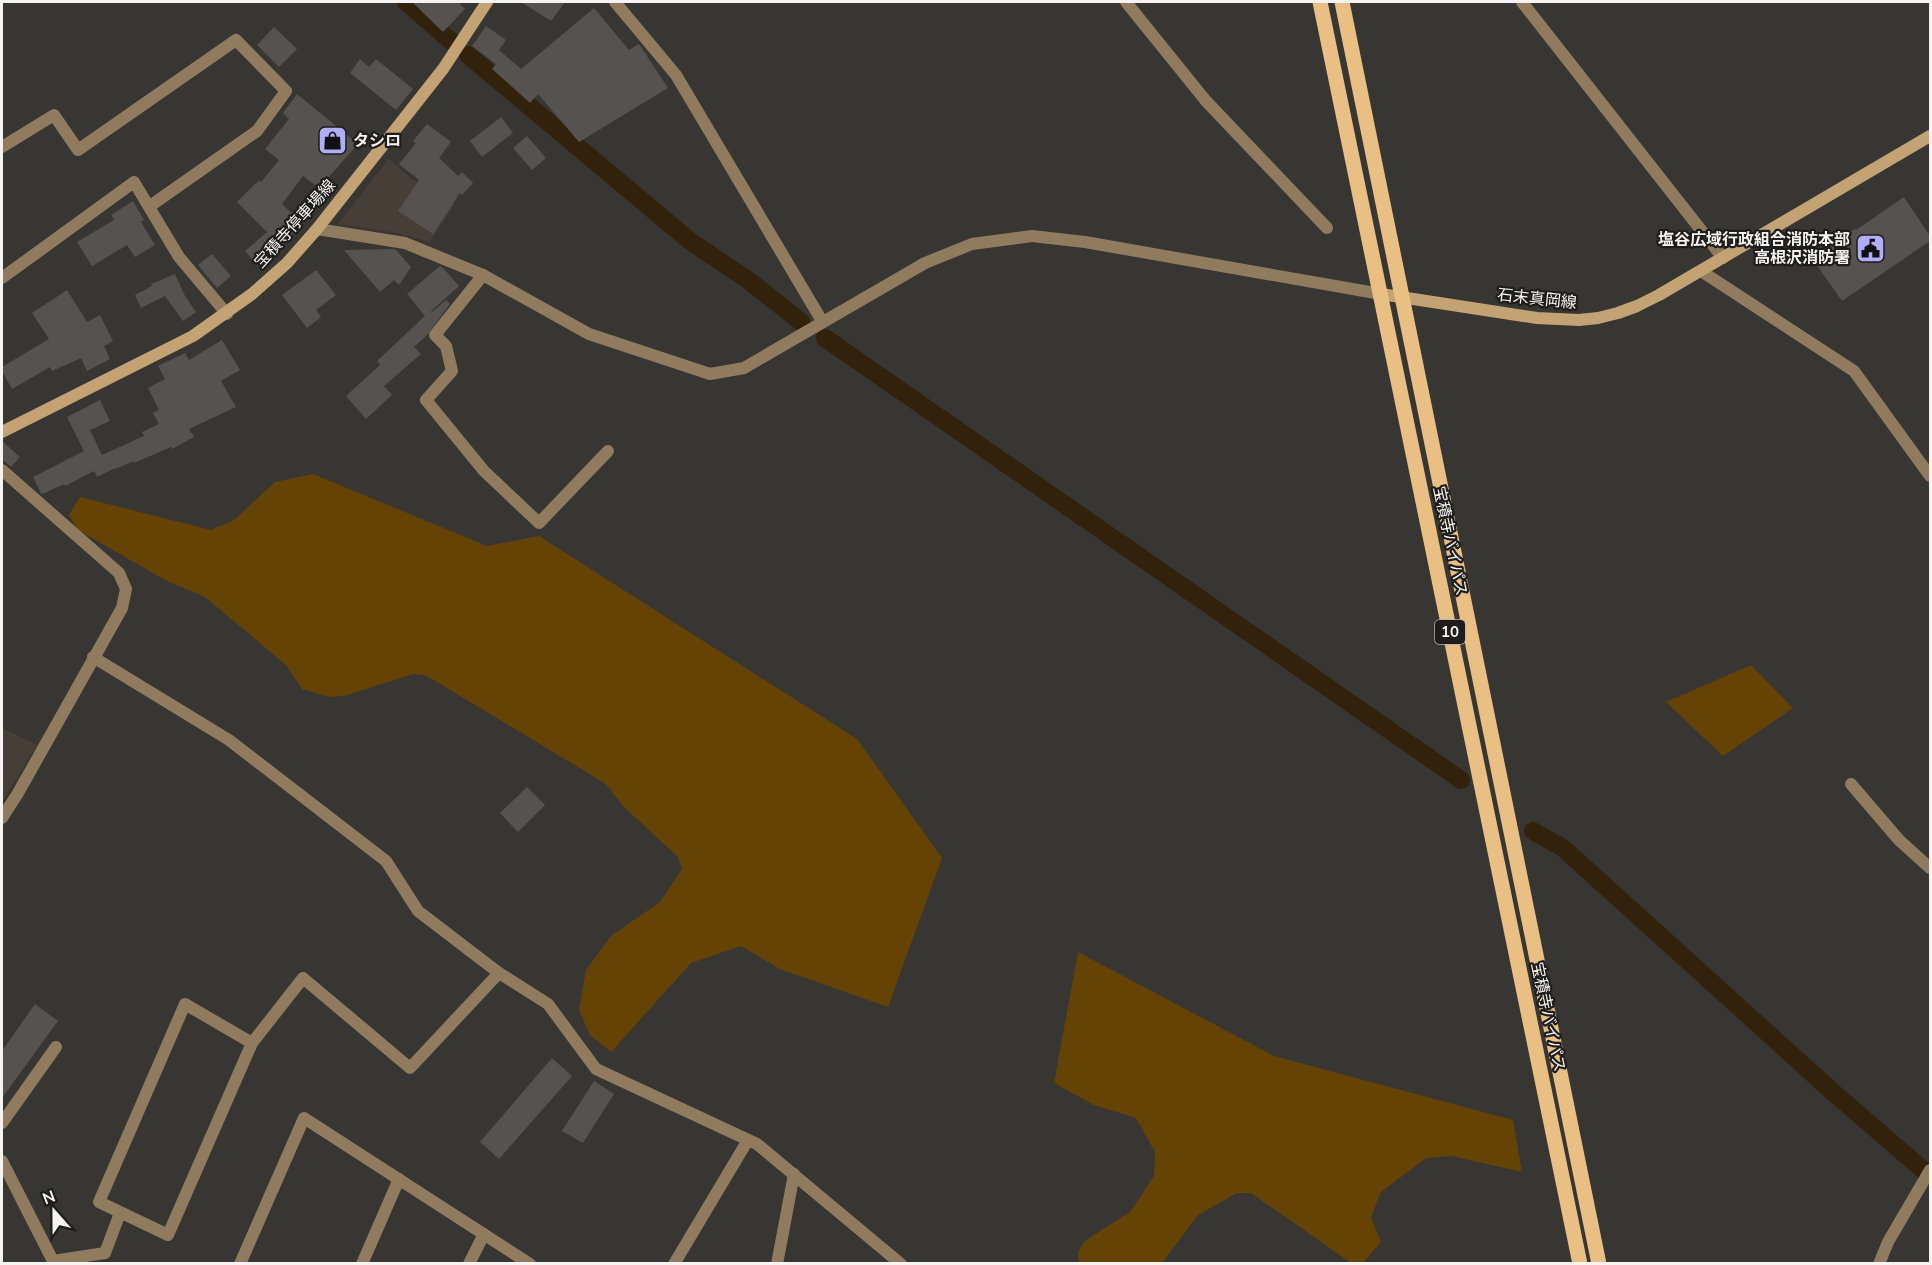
<svg xmlns="http://www.w3.org/2000/svg" width="1932" height="1265" viewBox="0 0 1932 1265" font-family="'Nunito Sans','Noto Sans JP',sans-serif">
<style>
.built{fill:#453f37}
.green{fill:#654304}
.lines{fill:none;stroke-linecap:round;stroke-linejoin:round}
.canal{stroke:#32220b;stroke-width:18}
.building{fill:#55524f}
.minor{stroke:#907b5f;stroke-width:12}
.tertiary{stroke:#907b5f;stroke-width:12}
.secondary{stroke:#c3a273;stroke-width:12}
.primary{stroke:#eabf83;stroke-width:15}
.labels{text-anchor:middle;dominant-baseline:central;stroke-width:4.5;stroke-linejoin:round;paint-order:stroke}
.shield{fill:#1e1d1c;stroke:#b4b4b2;stroke-width:1.5}
.shield-label{font-size:15px;font-weight:bold;fill:#f5f4f2}
.poi-label{font-size:16px;font-weight:bold;fill:#f5f4f2;stroke:#1e1d1c;text-anchor:start}
.street-label{font-size:16px;fill:#f5f4f2;stroke:#1e1d1c}
</style>
<rect width="100%" height="100%" fill="#383633"/>
<g class="built">
<path d="M389 159 412 179 455 204 430 242 397 233 338 224Z"/>
<path d="M2 728 37 745 2 802Z"/>
</g>
<g class="green">
<path d="M313 474 487 546 539 536 857 739 942 858 888 1007 780 969 741 946 691 963 611 1052 590 1035 579 1010 586 970 611 936 660 902 682 869 678 857 623 806 606 784 427 676 413 674 344 696 329 697 302 689 286 665 205 597 165 580 78 530 69 515 80 497 211 530 234 520 275 482Z"/>
<path d="M1751 665 1793 708 1723 756 1666 702Z"/>
<path d="M1078 952 1274 1056 1513 1120 1522 1172 1452 1156 1426 1158 1381 1192 1371 1217 1381 1242 1363 1263H1351L1251 1193H1237L1198 1215 1162 1263H1079L1078 1252 1085 1241 1131 1211 1154 1176 1155 1152 1136 1118 1094 1105 1054 1083Z"/>
</g>
<g class="lines">
<g class="canal">
<path d="M406 2 452 42"/>
<path d="M468 55 690 241 748 280 801 322"/>
<path d="M825 338 1461 780"/>
<path d="M1533 831 1563 848 1834 1093 1930 1176"/>
</g>
</g>
<g class="building">
<path d="M412 2H458L465 9 443 32Z"/>
<path d="M521 2H565L551 21Z"/>
<path d="M594 8 629 50 639 44 668 88 579 142 538 94 530 103 492 69 496 64 472 46 486 26 506 40 499 50 521 69Z"/>
<path d="M274 27 297 49 279 67 257 45Z"/>
<path d="M360 59 369 67 376 59 413 89 396 110 350 73Z"/>
<path d="M297 94 358 144 319 188 303 176 282 204 302 223 280 248 258 266 245 251 267 232 237 202 259 180 261 182 279 160 265 149 289 119 283 113Z"/>
<path d="M501 117 513 133 482 157 470 141Z"/>
<path d="M427 124 451 142 439 158 458 176 462 172 473 183 462 195 460 193 433 234 398 211 419 180 399 164 416 143 413 141Z"/>
<path d="M527 136 546 158 532 170 513 148Z"/>
<path d="M1904 197 1930 236V241L1842 301 1811 257 1842 236V237L1855 229 1856 230Z"/>
<path d="M133 201 144 220 141 222 155 245 135 257 127 245 92 266 77 242 114 220 111 215Z"/>
<path d="M393 249 396 250 411 267 399 285 394 280 380 292 344 250Z"/>
<path d="M212 254 231 276 217 288 198 265Z"/>
<path d="M440 266 443 268 459 286 431 311 432 312 446 300 450 304 427 335 414 347 421 354 384 386 392 395 366 419 346 396 380 365 377 361 427 314 425 316 407 294Z"/>
<path d="M316 270 336 295 316 310 321 317 307 328 282 295Z"/>
<path d="M175 274 185 296 196 312 183 321 165 296 141 308 135 295 152 286 151 284Z"/>
<path d="M67 290 87 322 100 315 113 341 104 346 110 359 87 371 81 358 52 371 50 367 12 389 2 371V367L49 339 32 313Z"/>
<path d="M222 340 240 370 221 381 236 407 189 429 194 437 172 449 171 447 134 463V461L115 469V468L97 477 94 471 65 486 64 484 42 494 41 493 33 477 84 451 67 417 100 400 110 421 90 430 102 455 144 436 142 432 159 424 153 413 159 410 148 388 165 379 158 366 185 353 189 360Z"/>
<path d="M2 441 20 457 11 467 2 459Z"/>
<path d="M527 787 545 805 518 832 500 813Z"/>
<path d="M35 1004 58 1021 2 1098V1051Z"/>
<path d="M552 1058 572 1076 499 1159 480 1142Z"/>
<path d="M594 1081 614 1094 583 1143 562 1131Z"/>
</g>
<g class="lines">
<g class="minor">
<path d="M615 2 676 75 822 321"/>
<path d="M1126 2 1206 101 1327 228"/>
<path d="M1522 2 1723 258"/>
<path d="M2 147 54 115 78 150 236 40 286 91 257 131 150 206"/>
<path d="M1701 271 1854 371 1930 476"/>
<path d="M483 275 435 335 446 346 452 371 426 400 484 471 539 523 608 451"/>
<path d="M2 278 134 182 179 257 227 314"/>
<path d="M2 470 119 573 126 589 122 608 18 793 2 818"/>
<path d="M93 657 229 740 386 861 418 911 499 973 548 1004 596 1069 757 1144 901 1264"/>
<path d="M1851 784 1899 840 1930 868"/>
<path d="M252 1043 185 1004 99 1202 168 1235 252 1043 303 978 410 1068 499 973"/>
<path d="M2 1123 56 1047"/>
<path d="M2 1161 53 1261 105 1253 120 1213"/>
<path d="M240 1264 304 1118 530 1264"/>
<path d="M362 1264 399 1179"/>
<path d="M469 1264 484 1234"/>
<path d="M674 1264 748 1140"/>
<path d="M777 1264 794 1174"/>
<path d="M1879 1264 1888 1242 1930 1170"/>
</g>
<path class="tertiary" d="M317 229 405 243 483 275 589 334 710 374 744 368 925 263 972 244 1032 236 1085 242 1381 294"/>
<g class="secondary">
<path d="M1381 294 1537 318 1579 320 1598 318 1618 313 1637 306 1659 295 1930 136"/>
<path d="M2 432 193 336 252 294 287 263 317 229 443 69 487 2"/>
</g>
<g class="primary">
<path d="M1320 2 1580 1264"/>
<path d="M1342 2 1599 1264"/>
</g>
</g>
<defs>
<symbol id="shop-square" viewBox="-11 -11 22 22"><rect x="-9" y="-9" width="18" height="18" rx="4" fill="#b0aefa" stroke="#1e1d1c"/><path d="M-5-2.5h2.3a2.7 3.5 0 0 1 5.4 0H5L5.5 6h-11ZM-1.5-2.5h3a1.5 2.3 0 0 0-3 0Z" fill="#111"/></symbol>
<symbol id="civic-square" viewBox="-11 -11 22 22"><rect x="-9" y="-9" width="18" height="18" rx="4" fill="#b0aefa" stroke="#1e1d1c"/><path d="M-.6-6.5H3V-4.5H.6V-3L4-1V1h2V6H-6V1h2V-1L-.6-3ZM-1.2 2.5V6h2.4V2.5Z" fill="#111"/></symbol>
</defs>
<g fill-rule="evenodd">
<use href="#shop-square" x="316" y="124" width="33" height="33"/>
<use href="#civic-square" x="1854" y="232" width="33" height="33"/>
</g>
<g class="labels">
<rect class="shield" x="1435" y="620" width="30" height="24" rx="4.5"/>
<g class="shield-label">
<text x="1450" y="632">10</text>
</g>
<g class="poi-label">
<text x="353" y="141">タシロ</text>
<text x="1850" y="240" text-anchor="end">塩谷広域行政組合消防本部<tspan x="1850" dy="18">高根沢消防署</tspan></text>
</g>
<g class="street-label">
<text transform="translate(295 224) rotate(-48)">宝積寺停車場線</text>
<text transform="translate(1537 299) rotate(6)">石末真岡線</text>
<text transform="translate(1450 541) rotate(78)">宝積寺バイパス</text>
<text transform="translate(1548 1017) rotate(78)">宝積寺バイパス</text>
</g>
</g>
<rect width="1932" height="1265" fill="none" stroke="#f5f4f2" stroke-width="6"/>
<g transform="translate(54 1211) rotate(339)" stroke="#1e1d1c" stroke-width="4.5" paint-order="stroke">
<path d="M0-4.5L10 22L0 15L-10 22Z" fill="#f5f4f2"/>
<text y="-9" font-size="16" font-weight="bold" text-anchor="middle" fill="#f5f4f2">N</text>
</g>
</svg>
